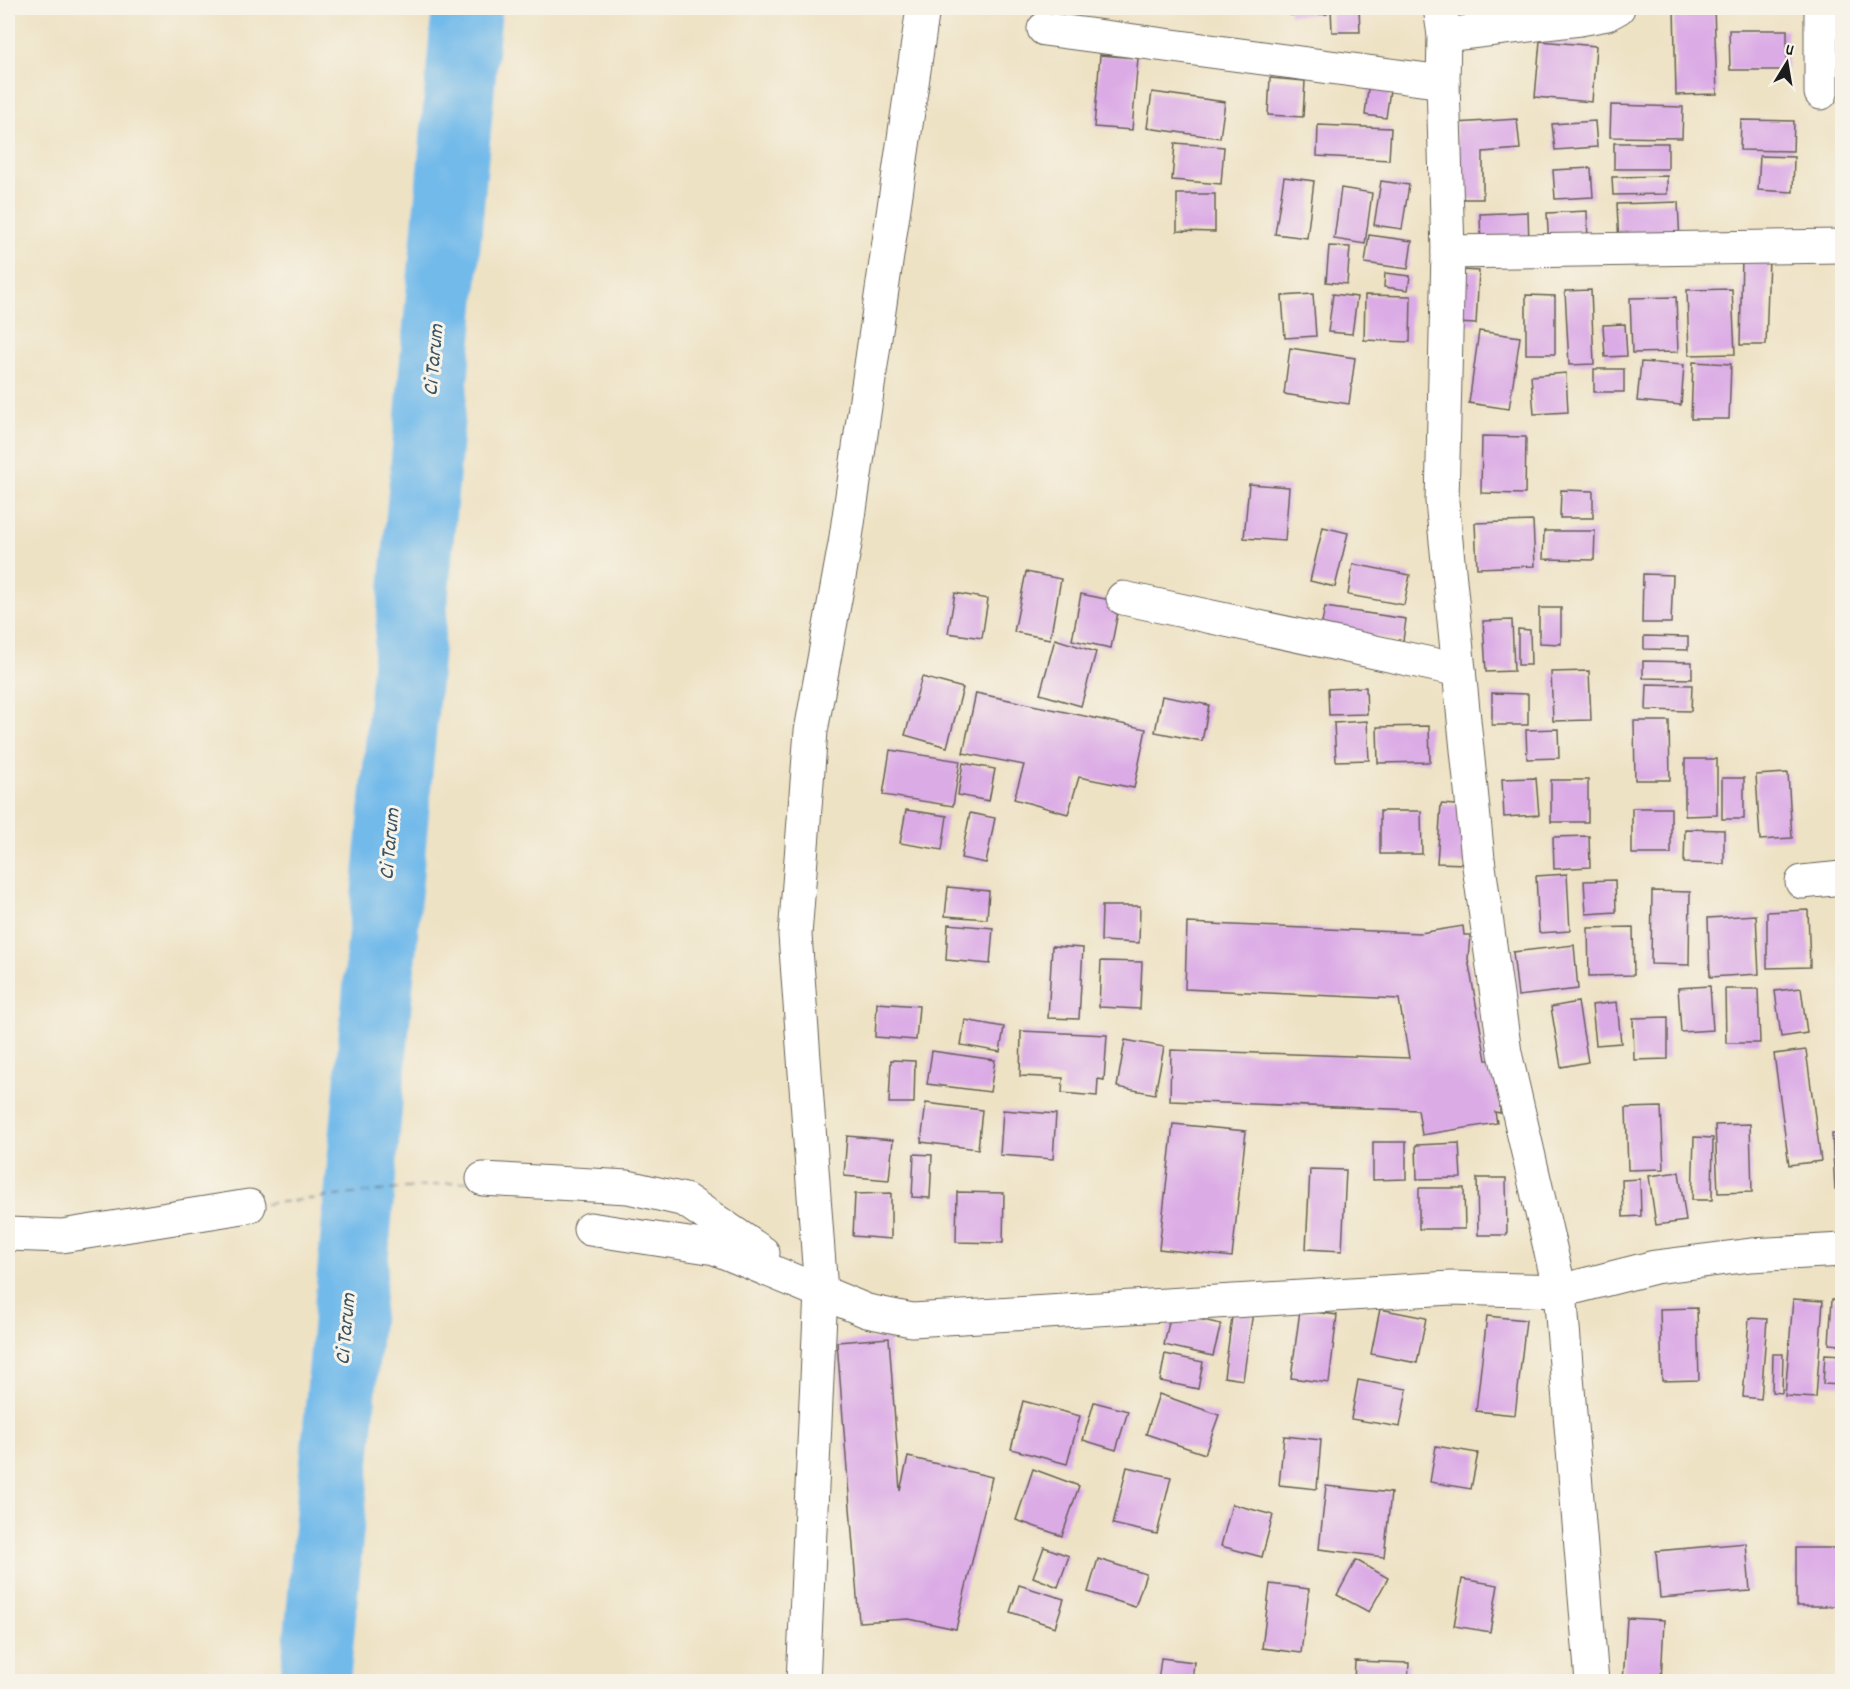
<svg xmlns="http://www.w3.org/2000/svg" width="1850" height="1689" viewBox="0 0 1850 1689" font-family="Dekko,sans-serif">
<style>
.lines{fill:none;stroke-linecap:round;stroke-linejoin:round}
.river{stroke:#72baea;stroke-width:70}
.ferry{stroke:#3a5364;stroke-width:1.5;stroke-dasharray:8 6;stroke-linecap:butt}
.building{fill:#dbabe6}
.minor-casing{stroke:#666157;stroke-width:35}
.minor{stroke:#fff;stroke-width:33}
.labels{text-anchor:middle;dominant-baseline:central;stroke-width:6;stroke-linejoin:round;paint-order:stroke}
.water-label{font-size:22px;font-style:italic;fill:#3a5364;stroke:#f7f3e8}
</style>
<rect width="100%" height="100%" fill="#f7f3e8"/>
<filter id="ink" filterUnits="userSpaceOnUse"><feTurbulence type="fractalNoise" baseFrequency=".0167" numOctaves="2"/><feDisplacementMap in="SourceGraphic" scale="12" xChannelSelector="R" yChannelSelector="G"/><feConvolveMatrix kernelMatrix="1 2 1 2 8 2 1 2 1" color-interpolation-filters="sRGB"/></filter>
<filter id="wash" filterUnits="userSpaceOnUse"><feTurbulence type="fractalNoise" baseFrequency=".008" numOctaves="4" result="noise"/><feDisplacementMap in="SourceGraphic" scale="24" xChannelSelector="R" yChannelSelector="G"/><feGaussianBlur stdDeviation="1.35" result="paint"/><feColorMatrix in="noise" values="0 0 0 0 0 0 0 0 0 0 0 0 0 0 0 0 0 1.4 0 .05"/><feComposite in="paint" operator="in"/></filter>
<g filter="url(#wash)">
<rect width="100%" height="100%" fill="#eee2c4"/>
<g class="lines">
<path class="river" d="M315 1682 467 8"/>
<path class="ferry" d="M265 1204 469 1181"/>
</g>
<g id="blocks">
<g class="building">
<path d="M1289 8H1327V14L1290 15Z"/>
<path d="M1331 8H1359L1360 32H1332Z"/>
<path d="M1674 8H1714L1717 94 1676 95Z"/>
<path d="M1833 8H1842V34H1835Z"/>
<path d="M1729 30H1787V70H1730Z"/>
<path d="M1540 41 1596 46 1592 102 1535 97Z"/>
<path d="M1842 47V64H1837L1836 48Z"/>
<path d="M1100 55 1138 58 1132 130 1094 127Z"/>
<path d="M1270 78 1305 81 1303 117 1268 115Z"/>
<path d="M1369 80 1391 83 1386 118 1365 115Z"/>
<path d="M1152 92 1225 102 1220 138 1147 128Z"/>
<path d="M1611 105 1683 107 1682 138 1610 137Z"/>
<path d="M1517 119 1520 149 1483 152V199H1458L1456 123Z"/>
<path d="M1741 120 1794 121 1793 151 1740 150Z"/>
<path d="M1595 121 1597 147 1555 150 1552 124Z"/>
<path d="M1318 125 1391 128 1389 160 1317 156Z"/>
<path d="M1175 143 1224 147 1221 184 1172 180Z"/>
<rect x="1614" y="143" width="54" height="26"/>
<path d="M1760 156 1794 157 1793 192 1758 190Z"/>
<path d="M1591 168 1593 197 1555 199 1553 170Z"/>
<path d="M1667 176V194L1613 195 1612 177Z"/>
<path d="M1284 177 1314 181 1307 238 1275 234Z"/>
<path d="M1381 181 1409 185 1402 229 1374 225Z"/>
<path d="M1341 188 1372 193 1365 244 1334 239Z"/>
<path d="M1177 194H1215V232L1177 231Z"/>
<path d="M1678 202 1680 243 1619 245 1617 204Z"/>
<path d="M1587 211 1588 244 1549 247 1547 213Z"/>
<path d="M1528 212 1529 245 1481 247 1480 214Z"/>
<path d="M1369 235 1412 241 1408 269 1365 263Z"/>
<path d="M1329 246 1350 247 1347 284 1326 282Z"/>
<path d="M1742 257 1769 258 1766 345H1740Z"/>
<path d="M1461 270 1479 271 1476 324 1457 323Z"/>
<path d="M1385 273 1410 276 1408 290 1384 287Z"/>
<path d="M1732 289 1735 354 1689 355 1687 290Z"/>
<path d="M1591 290 1594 364 1569 365 1565 291Z"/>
<path d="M1313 294 1316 336 1285 338 1282 296Z"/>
<path d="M1333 294 1357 297 1352 334 1328 332Z"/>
<path d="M1365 295 1411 296 1410 342 1364 340Z"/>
<path d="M1526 295 1555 296V354H1526Z"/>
<path d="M1676 297 1678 352 1632 353 1630 298Z"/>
<path d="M1625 324 1627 356 1605 357 1603 325Z"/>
<path d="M1479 331 1520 337 1509 409 1469 403Z"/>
<path d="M1290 348 1355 358 1349 404 1284 394Z"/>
<path d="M1641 362 1684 365 1681 405 1637 401Z"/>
<path d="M1693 362 1731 364 1729 419H1691Z"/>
<rect x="1594" y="369" width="30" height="23"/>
<path d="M1566 373 1568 412 1534 414 1531 376Z"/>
<path d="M1482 436 1526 437 1525 494 1481 493Z"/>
<path d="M1249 484 1289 487 1285 541 1244 538Z"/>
<path d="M1561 490 1593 491V518H1560Z"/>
<path d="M1533 521 1535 566 1477 568 1475 523Z"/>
<path d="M1323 527 1348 533 1335 587 1310 581Z"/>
<path d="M1544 531H1595L1594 560 1543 559Z"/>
<path d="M1353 564 1410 575 1404 605 1348 595Z"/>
<path d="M1026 572 1061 579 1050 639 1014 632Z"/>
<path d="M1643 574 1673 575 1671 623H1642Z"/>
<path d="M955 593 988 599 982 638 948 633Z"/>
<path d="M1081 594 1120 602 1111 648 1072 640Z"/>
<path d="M1325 607 1406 619 1403 641 1321 628Z"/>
<path d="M1539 608H1561V644L1539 643Z"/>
<path d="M1512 620 1514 671 1486 672 1483 621Z"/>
<path d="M1518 629 1530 630 1531 665H1518Z"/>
<path d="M1644 636 1688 637V650L1644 649Z"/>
<path d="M1055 639 1096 652 1081 706 1040 694Z"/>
<path d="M1643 661 1692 662V679L1643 678Z"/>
<path d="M1589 671 1591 720 1553 721 1551 672Z"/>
<path d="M922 677 963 688 947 747 905 735Z"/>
<path d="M1647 684 1692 685 1691 711 1646 710Z"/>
<path d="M1366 687 1367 714 1329 715 1328 689Z"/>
<path d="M976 693 1146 729 1134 788 1079 777 1068 814 1014 799 1024 765 963 753Z"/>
<path d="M1492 693 1528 694V725H1492Z"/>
<path d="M1162 696 1209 705 1202 741 1155 732Z"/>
<path d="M1367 721 1369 760 1336 761 1334 723Z"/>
<path d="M1634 721H1669L1670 780H1635Z"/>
<path d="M1429 726 1430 762 1378 763 1377 727Z"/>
<path d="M1558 729 1559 758 1527 759 1526 730Z"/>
<path d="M890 750 960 761 953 806 883 795Z"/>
<path d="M1685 759H1717V815L1685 816Z"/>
<path d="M963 763 995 769 989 801 958 795Z"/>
<path d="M1788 773 1792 838 1760 840 1756 775Z"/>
<path d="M1536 778 1539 815 1504 817 1502 779Z"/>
<rect x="1722" y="778" width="22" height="41"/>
<rect x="1551" y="780" width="37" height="42"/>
<path d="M1441 804 1470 806 1466 864 1437 863Z"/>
<rect x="1632" y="808" width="39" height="46"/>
<path d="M906 810 947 816 942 850 900 843Z"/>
<path d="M1380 811H1421L1422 854H1380Z"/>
<path d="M970 813 995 818 986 863 961 858Z"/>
<path d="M1685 829 1724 830V864L1684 863Z"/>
<path d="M1589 836 1590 867 1554 869 1553 837Z"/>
<path d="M1567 874 1570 931 1539 933 1536 876Z"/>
<path d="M1615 880 1616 912 1586 914 1584 881Z"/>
<path d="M948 887 989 891 987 919 945 916Z"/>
<path d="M1652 891 1690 892 1689 965 1651 964Z"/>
<path d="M1102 906H1140L1139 943 1101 941Z"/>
<path d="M1808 910 1810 967 1767 968V912Z"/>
<path d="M1756 915 1759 974 1710 977 1708 918Z"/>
<path d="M1187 923 1420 933 1463 926 1464 935H1470L1468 959 1486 1060 1501 1061 1500 1113 1495 1112 1497 1123 1422 1135 1418 1110 1170 1101 1171 1050 1409 1058 1399 999 1185 989Z"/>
<path d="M948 924 993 928 990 964 946 960Z"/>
<path d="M1633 927 1634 975 1589 976 1588 928Z"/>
<path d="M1574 945 1578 989 1518 996 1513 952Z"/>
<path d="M1052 946 1083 948 1079 1019 1048 1018Z"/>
<path d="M1101 961 1142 962 1140 1009 1099 1007Z"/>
<path d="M1710 986 1713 1030 1681 1032 1678 988Z"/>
<path d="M1801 988 1807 1033 1781 1037 1775 991Z"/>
<path d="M1725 989H1758L1760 1043H1726Z"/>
<path d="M1578 1002 1588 1062 1561 1067 1551 1007Z"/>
<path d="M1617 1002 1621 1043 1596 1045 1592 1005Z"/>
<path d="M877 1003 919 1006 916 1040 875 1037Z"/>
<path d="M1668 1017V1059L1634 1060 1633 1018Z"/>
<path d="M965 1020 1004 1027 1000 1052 961 1045Z"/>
<path d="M1021 1031 1107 1035 1104 1080 1098 1079 1097 1096 1062 1093 1063 1078 1020 1076Z"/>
<path d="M1125 1040 1164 1047 1155 1094 1117 1087Z"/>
<path d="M1806 1050 1821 1161 1789 1165 1774 1054Z"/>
<path d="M932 1051 995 1060 990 1092 927 1084Z"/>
<path d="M891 1060 915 1061 914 1103H889Z"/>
<path d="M926 1103 982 1110 978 1149 921 1142Z"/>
<path d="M1661 1107 1664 1169 1628 1170 1626 1108Z"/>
<path d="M1003 1110 1056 1114 1053 1159 1000 1155Z"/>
<path d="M1173 1124 1246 1131 1232 1257 1159 1249Z"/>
<path d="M1750 1124 1752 1192 1718 1193 1715 1125Z"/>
<path d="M1832 1134H1842V1189H1835Z"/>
<path d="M847 1136 893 1140 889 1180 844 1176Z"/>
<path d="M1694 1137 1713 1138 1712 1200H1692Z"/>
<path d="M1373 1142H1406V1179L1373 1180Z"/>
<path d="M1459 1143 1461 1178 1417 1179 1416 1145Z"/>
<path d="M914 1154 932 1155 930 1198 912 1197Z"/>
<path d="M1310 1169 1346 1170 1342 1251 1306 1249Z"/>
<path d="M1679 1172 1686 1221 1656 1225 1649 1176Z"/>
<path d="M1477 1178H1506L1507 1235H1478Z"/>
<path d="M1640 1179 1641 1216 1623 1217 1622 1180Z"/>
<path d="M1419 1188H1464L1465 1229H1419Z"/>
<path d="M957 1192 1004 1193 1003 1243 956 1242Z"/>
<path d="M891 1193V1239L853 1236 855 1194Z"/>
<path d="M1793 1299 1823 1301 1816 1398 1785 1396Z"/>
<path d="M1832 1299 1842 1300V1345L1829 1344Z"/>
<path d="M1234 1302 1254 1305 1243 1380 1224 1377Z"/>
<path d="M1697 1308 1699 1380 1662 1381 1660 1309Z"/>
<path d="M1380 1309 1426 1318 1417 1363 1371 1354Z"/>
<path d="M1300 1310 1337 1315 1329 1383 1291 1378Z"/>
<path d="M1171 1313 1221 1324 1213 1356 1164 1345Z"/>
<path d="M1487 1316 1526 1320 1515 1415 1476 1411Z"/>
<path d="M1749 1318 1767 1319 1761 1399 1743 1397Z"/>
<path d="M889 1338 900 1491 908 1457 992 1477 956 1629 909 1619 859 1622 837 1342Z"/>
<path d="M1165 1354 1203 1362 1198 1389 1160 1381Z"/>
<path d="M1773 1354H1783L1782 1393 1772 1392Z"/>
<path d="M1825 1354 1842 1355V1385L1823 1384Z"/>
<path d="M1358 1380 1407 1389 1400 1427 1351 1419Z"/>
<path d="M1159 1394 1219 1415 1205 1454 1146 1434Z"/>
<path d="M1023 1401 1080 1416 1067 1464 1011 1449Z"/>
<path d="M1094 1402 1128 1411 1116 1450 1083 1440Z"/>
<path d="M1284 1436 1321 1440 1317 1489 1279 1485Z"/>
<path d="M1436 1446 1478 1453 1471 1489 1430 1482Z"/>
<path d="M1127 1467 1171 1477 1157 1534 1113 1524Z"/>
<path d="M1033 1469 1079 1486 1062 1536 1016 1520Z"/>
<path d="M1326 1486 1391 1493 1384 1557 1319 1549Z"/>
<path d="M1232 1504 1273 1515 1262 1557 1221 1546Z"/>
<path d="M1746 1543 1750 1591 1660 1598 1656 1551Z"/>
<path d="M1044 1547 1069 1556 1058 1587 1033 1577Z"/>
<rect x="1796" y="1548" width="46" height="58"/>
<path d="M1098 1559 1146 1574 1135 1607 1088 1592Z"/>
<path d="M1356 1560 1388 1578 1369 1612 1337 1595Z"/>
<path d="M1462 1579 1498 1585 1490 1632 1454 1626Z"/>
<path d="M1270 1584 1309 1589 1301 1653 1262 1648Z"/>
<path d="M1019 1585 1064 1599 1055 1627 1010 1612Z"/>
<path d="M1627 1618 1664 1620 1661 1682H1623Z"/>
<path d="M1161 1658 1194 1662 1192 1682H1158Z"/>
<path d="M1355 1661 1409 1663 1408 1682H1354Z"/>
<path d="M1259 1677 1289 1679V1682H1259Z"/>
</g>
</g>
</g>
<g filter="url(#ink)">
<use href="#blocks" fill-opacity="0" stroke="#666157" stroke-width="1.5"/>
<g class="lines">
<defs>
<g id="minor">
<path d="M1440 8 1444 35 1443 82 1448 252 1442 501 1478 859 1505 1053 1560 1291 1592 1682"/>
<path d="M1044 29 1443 82"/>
<path d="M1444 35 1580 19 1607 14 1618 8"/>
<path d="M1821 93V8"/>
<path d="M1448 252 1842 246"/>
<path d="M1123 598 1459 670"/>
<path d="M1802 882 1842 878"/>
<path d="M483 1179 628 1187 685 1200 763 1253"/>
<path d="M590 1229 715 1248 867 1311 912 1320 1451 1288 1560 1291 1655 1267 1751 1255 1842 1250"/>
<path d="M8 1234 62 1236 249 1206"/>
<path d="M803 1682 821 1292 795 935 811 731 845 544 923 8"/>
</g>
</defs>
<use href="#minor" class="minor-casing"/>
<use href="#minor" class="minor"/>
</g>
</g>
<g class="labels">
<g class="water-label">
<text transform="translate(435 360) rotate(-85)">Ci Tarum</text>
<text transform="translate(391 844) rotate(-85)">Ci Tarum</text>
<text transform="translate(347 1329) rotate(-85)">Ci Tarum</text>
</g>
</g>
<rect width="1850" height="1689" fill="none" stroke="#f7f3e8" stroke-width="30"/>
<g transform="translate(1787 63) rotate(11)" stroke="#f7f3e8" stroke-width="4.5" paint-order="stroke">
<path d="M0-4.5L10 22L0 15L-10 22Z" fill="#1c1c1c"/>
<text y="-9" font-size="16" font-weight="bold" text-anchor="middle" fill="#1c1c1c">U</text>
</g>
</svg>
